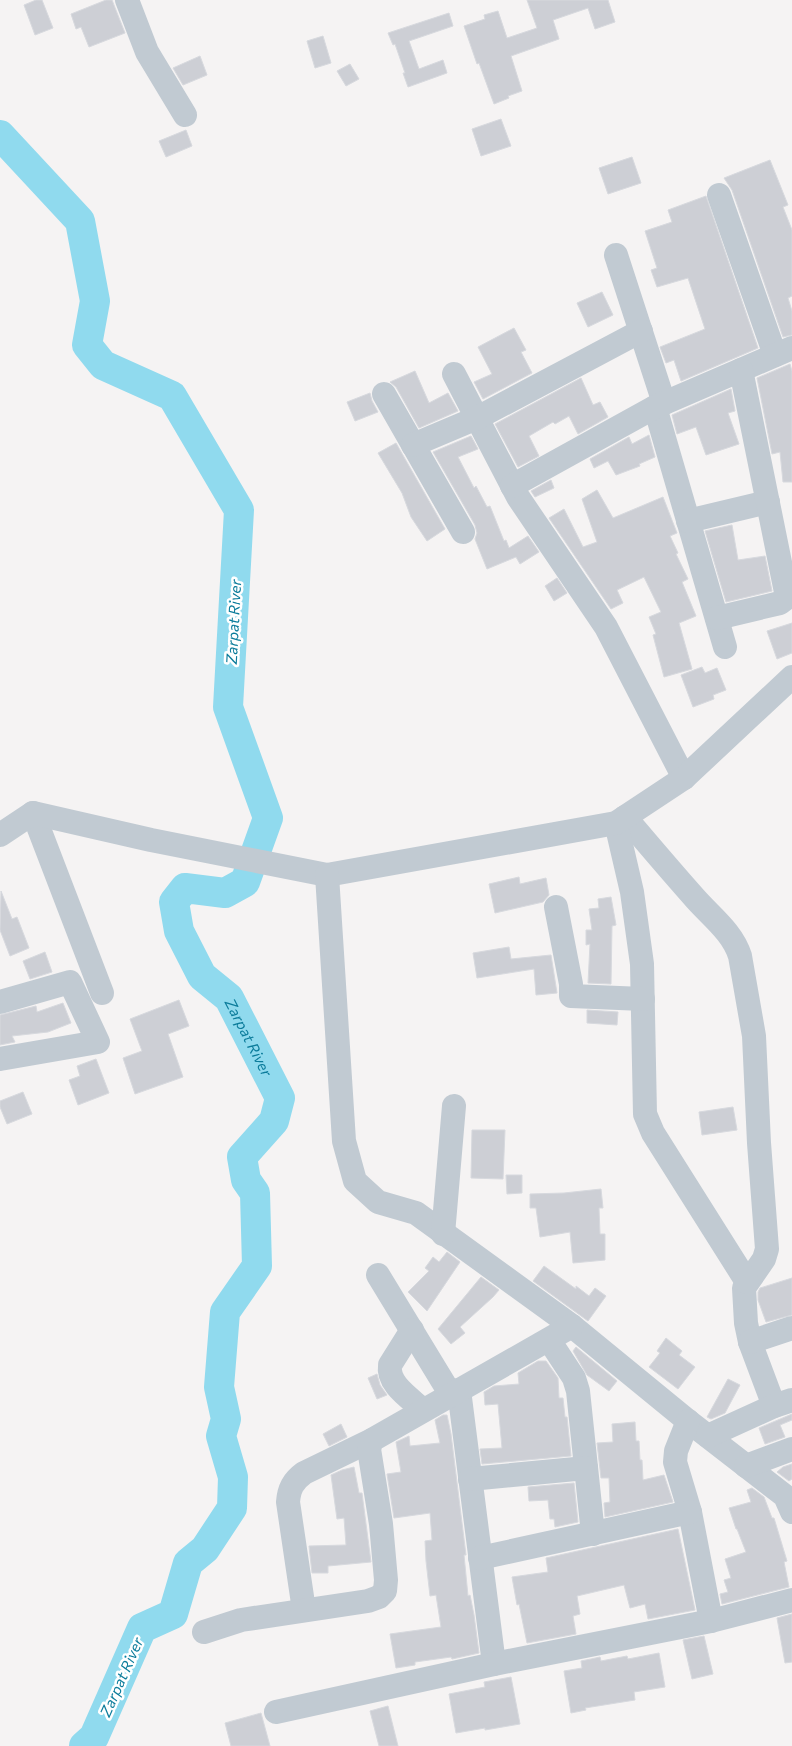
<svg xmlns="http://www.w3.org/2000/svg" width="792" height="1746" viewBox="0 0 792 1746" font-family="Commissioner,sans-serif">
<style>
.lines{fill:none;stroke-linecap:round;stroke-linejoin:round}
.river{stroke:#90daee;stroke-width:30}
.building{fill:#cdcfd5;stroke:#d7d9de}
.minor{stroke:#c1cad2;stroke-width:24}
.labels{text-anchor:middle;dominant-baseline:central;stroke-width:5;stroke-linejoin:round;paint-order:stroke}
.water-label{font-size:15px;font-style:italic;fill:#0c7c9b;stroke:#fff}
</style>
<rect width="100%" height="100%" fill="#f5f3f3"/>
<g class="lines">
<path class="river" id="s1" d="M0 135 80 221 95 301 87 345 103 365 172 396 239 510 228 707 268 818 245 882 225 893 185 888 174 902 179 931 202 976 229 998 280 1098 274 1121 242 1157 246 1180 255 1193 257 1266 225 1312 219 1387 226 1419 221 1436 233 1477 232 1508 205 1549 188 1563 173 1614 142 1628 94 1737 84 1746"/>
</g>
<g class="building">
<path d="M36 0H42L53 28 35 35 24 5Z"/>
<path d="M106 0H112L125 33 89 47 81 27 76 29 71 14Z"/>
<path d="M527 0H608L615 22 595 29 588 8 553 20 559 39 511 56 522 91 508 96 509 98 494 104 479 63 477 64 464 26 485 19 484 15 498 11 507 38 537 28Z"/>
<path d="M449 13 453 26 409 41 419 69 443 60 447 73 408 87 403 73H405L395 44 393 45 388 33Z"/>
<path d="M323 36 331 63 315 68 307 41Z"/>
<path d="M200 56 207 75 183 85 173 68Z"/>
<path d="M350 64 359 79 346 86 337 71Z"/>
<path d="M501 119 511 146 481 156 472 129Z"/>
<path d="M186 130 192 146 166 157 159 141Z"/>
<path d="M632 157 641 183 608 194 599 168Z"/>
<path d="M770 160 788 205 783 207 792 230V296L788 298 792 311V335L783 337 732 190 724 178Z"/>
<path d="M706 196 758 348 681 381 674 360 666 363 660 347 705 329 688 278 657 287 651 270 657 268 645 231 672 222 668 210Z"/>
<path d="M602 292 613 315 588 327 577 303Z"/>
<path d="M514 328 526 350 521 352 532 373 483 399 474 382 492 374 478 347Z"/>
<path d="M790 364 792 371V482H783L780 452 772 454 757 378Z"/>
<path d="M415 371 429 403 448 393 458 411 419 428 396 387 390 382Z"/>
<path d="M581 378 593 405 600 402 608 417 578 434 569 416 555 424 553 422 529 436 539 456 518 467 495 424Z"/>
<path d="M731 389 735 411 728 413 739 444 706 455 696 427 677 434 672 415Z"/>
<path d="M370 393 372 401 378 412 355 421 347 402Z"/>
<path d="M649 435 655 457 639 464 640 466 616 475 608 461 594 468 590 459 629 437 632 444Z"/>
<path d="M471 436 478 449 458 457 474 488 476 486 487 507 490 506 504 541 506 540 509 548 528 536 539 552 520 564 516 557 487 569 475 539 477 533 475 525 433 452Z"/>
<path d="M396 443 445 529 427 541 411 517 402 493 378 453Z"/>
<path d="M551 480 554 488 535 497 531 491Z"/>
<path d="M597 490 613 518 663 497 677 533 670 536 678 553 676 554 688 579 682 582 696 616 679 623 692 669 664 677 653 635 656 634 649 617 661 612 644 577 617 590 623 603 611 609 549 518 564 509 583 547 597 542 582 499Z"/>
<path d="M732 525 738 560 765 556 772 591 726 602 705 531Z"/>
<path d="M557 578 567 593 554 601 545 586Z"/>
<path d="M792 623V653L777 659 767 631Z"/>
<path d="M702 667 705 673 717 668 726 690 713 695 714 699 693 707 681 675Z"/>
<path d="M519 877 520 884 546 878 549 895 543 902 495 913 489 884Z"/>
<path d="M1 891 12 919 17 917 29 948 10 956 0 930Z"/>
<path d="M611 897 616 925 612 926 611 984 588 983 590 944 586 945V930H592L589 909 599 908 598 899Z"/>
<path d="M509 947 511 959 551 955 557 993 536 995 534 969 477 978 473 953Z"/>
<path d="M45 952 52 972 30 979 23 961Z"/>
<path d="M179 1000 189 1026 168 1034 183 1077 135 1094 123 1058 142 1051 130 1019Z"/>
<path d="M63 1003 71 1023 48 1032 12 1036 15 1042 0 1045V1015L36 1006 37 1012Z"/>
<path d="M587 1010 618 1012 617 1025 587 1023Z"/>
<path d="M96 1059 109 1093 78 1105 69 1080 80 1076 77 1066Z"/>
<path d="M23 1092 32 1114 7 1124 0 1107V1101Z"/>
<path d="M733 1107 737 1130 702 1135 699 1112Z"/>
<path d="M472 1130H505L503 1179 471 1178Z"/>
<path d="M506 1175H522V1193L507 1194Z"/>
<path d="M601 1189 603 1208H599L600 1234H605V1260L573 1263 570 1232 540 1237 536 1208H530V1194L564 1193Z"/>
<path d="M447 1252 460 1262 427 1311 408 1292 429 1271 425 1268 433 1257 439 1262Z"/>
<path d="M544 1266 576 1289V1286L589 1296 595 1288 606 1296 588 1321 533 1281Z"/>
<path d="M481 1277 499 1290 493 1297 460 1327 465 1333 451 1344 438 1329Z"/>
<path d="M792 1278V1315L766 1322 758 1300V1292L760 1288Z"/>
<path d="M666 1338 682 1351 679 1355 695 1367 678 1389 649 1367 660 1353 657 1351Z"/>
<path d="M576 1347 617 1381 609 1391 587 1375 573 1351Z"/>
<path d="M538 1361H546L558 1378 559 1398H563L565 1417H567L571 1456 482 1464 480 1449 502 1448 498 1404 485 1405 484 1392 494 1386 519 1384 518 1373Z"/>
<path d="M377 1374 380 1385 387 1395 377 1399 368 1378Z"/>
<path d="M728 1379 740 1385 725 1413 711 1419 707 1417Z"/>
<path d="M792 1414V1420L780 1425 785 1437 765 1444 759 1428Z"/>
<path d="M443 1415H447L451 1434 466 1555H464L468 1596 470 1595 474 1615 479 1653 452 1659 451 1657 415 1662V1665L396 1668 390 1634 441 1627 436 1595 430 1596 426 1561 425 1541 432 1540 430 1513 394 1518 387 1474 401 1472 396 1442 409 1436 410 1446 440 1443 435 1420Z"/>
<path d="M635 1422 636 1441H639L640 1460H642L643 1480 664 1475 673 1502 605 1517 604 1503 610 1502 609 1478H601L597 1443 613 1442 612 1424Z"/>
<path d="M341 1424 347 1437 329 1446 323 1434Z"/>
<path d="M792 1464V1479L789 1481 777 1472 783 1467Z"/>
<path d="M354 1467 359 1493H362L371 1562 328 1566V1573H312L309 1546 346 1545 344 1518 337 1519 331 1475 342 1470Z"/>
<path d="M574 1483 578 1522 555 1527 554 1519H550L548 1500 529 1501 528 1487Z"/>
<path d="M752 1488 764 1497 772 1518H774L787 1561 784 1562 789 1587 722 1604 720 1594 728 1592 724 1580 731 1578 725 1559 746 1552 737 1529H736L729 1508 751 1502 747 1490Z"/>
<path d="M678 1529 695 1610 648 1619 645 1604 630 1608 624 1585 577 1596 580 1614 573 1616 576 1634 527 1643 519 1604 517 1605 512 1577 548 1572 546 1558Z"/>
<path d="M792 1614V1662L785 1663 777 1618Z"/>
<path d="M704 1636 713 1674 692 1679 683 1640Z"/>
<path d="M659 1653 665 1687 634 1692 635 1700 585 1708 586 1710 571 1713 564 1671 582 1668 581 1661 591 1659 600 1657 601 1661 627 1656 628 1659Z"/>
<path d="M511 1677 520 1724 485 1730V1728L456 1733 449 1694 485 1687 484 1682Z"/>
<path d="M388 1706 398 1746H379L370 1711Z"/>
<path d="M261 1713 270 1746H231L225 1723Z"/>
</g>
<g class="lines">
<g class="minor">
<path d="M127 0 147 52 185 115"/>
<path d="M719 195 775 355"/>
<path d="M616 255 664 403"/>
<path d="M454 374 518 497 606 627 684 778"/>
<path d="M384 394 463 532"/>
<path d="M655 407 725 647"/>
<path d="M413 445 477 418 641 331"/>
<path d="M512 486 655 407 792 348"/>
<path d="M688 521 768 502"/>
<path d="M717 618 780 603 784 600 786 592 741 370"/>
<path d="M33 813 102 993"/>
<path d="M625 817C647 843 670 870 693 896 710 916 732 931 740 956L754 1036 759 1143 767 1249 764 1259 744 1288 746 1323 750 1342 774 1406"/>
<path d="M616 823 632 892 642 964 645 1114 653 1133 747 1282"/>
<path d="M0 835 33 813 151 840 327 875 616 823 684 778 792 677"/>
<path d="M327 875 344 1141 355 1181 378 1202 416 1213 572 1326 688 1421 785 1496 792 1512"/>
<path d="M556 907 571 984V996L643 999"/>
<path d="M0 1002 70 982 98 1042 0 1059"/>
<path d="M443 1234 454 1106"/>
<path d="M378 1275 451 1395"/>
<path d="M412 1330 390 1365C387 1384 410 1398 423 1410"/>
<path d="M549 1340 574 1378 578 1391 593 1534"/>
<path d="M750 1342 792 1328"/>
<path d="M459 1390 494 1664"/>
<path d="M688 1421 676 1451 675 1462 690 1512 711 1621"/>
<path d="M708 1436 774 1406 792 1400"/>
<path d="M746 1466 792 1449"/>
<path d="M470 1479 586 1468"/>
<path d="M480 1558 690 1512"/>
<path d="M304 1610 288 1502C289 1489 293 1481 304 1473L372 1440"/>
<path d="M204 1632 241 1620 368 1601 379 1597 385 1591 386 1580 381 1524 369 1449 372 1440 572 1326"/>
<path d="M276 1712 494 1664 711 1621 792 1600"/>
</g>
</g>
<g class="labels">
<g class="water-label">
<text transform="translate(233 622) rotate(-87)">Zarpat River</text>
<text stroke="none"><textPath href="#s1" startOffset="1100">Zarpat River</textPath></text>
<text transform="translate(121 1677) rotate(-66)">Zarpat River</text>
</g>
</g>
</svg>
